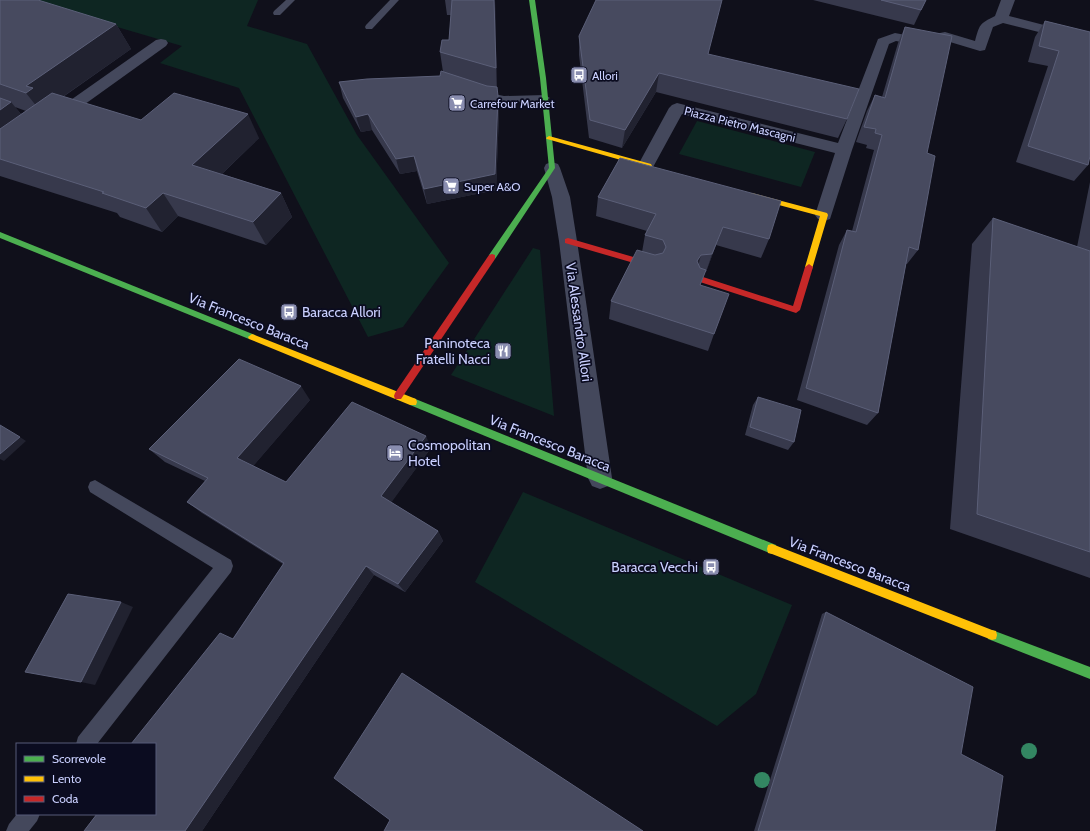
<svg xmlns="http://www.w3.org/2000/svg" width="1090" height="831" viewBox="0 0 1090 831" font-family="Cabin,sans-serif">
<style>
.green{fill:#0e2622}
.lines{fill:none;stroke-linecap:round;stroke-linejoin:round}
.lane{fill:#44485c;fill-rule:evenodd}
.street{fill:#44485c;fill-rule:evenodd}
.fast{fill:#4caf50;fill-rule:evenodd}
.slow{fill:#ffc107;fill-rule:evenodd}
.jam{fill:#c62828;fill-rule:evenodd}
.tree{fill:#338662}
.wall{fill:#37394c;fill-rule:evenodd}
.shaded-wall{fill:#212230}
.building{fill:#474a5f;stroke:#5b5f78}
.labels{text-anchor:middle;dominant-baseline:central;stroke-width:3.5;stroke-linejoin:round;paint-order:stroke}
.far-poi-label{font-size:12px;fill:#cad0ff;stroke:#0b0c20;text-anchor:start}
.far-street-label{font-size:12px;fill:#cad0ff;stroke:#0b0c20}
.poi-label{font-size:14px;fill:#cad0ff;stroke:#0b0c20;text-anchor:start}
.street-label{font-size:14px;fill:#cad0ff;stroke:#0b0c20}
</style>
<rect width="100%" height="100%" fill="#10101b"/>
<g class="green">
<path d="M25 0H258L247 26 307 44 357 135 449 263 403 327 368 337 239 88 160 63 182 46Z"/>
<path d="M697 121 815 152 801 187 679 154Z"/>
<path d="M533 248 540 250 554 416 451 375Z"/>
<path d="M523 492 792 605 756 694 717 726 475 582Z"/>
</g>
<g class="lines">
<g class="lane">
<path d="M286 0H295L280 15H274L273 13 274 11Z"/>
<path d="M390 0H399L372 29H366L365 27 366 25Z"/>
<path d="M480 91 504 96 545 95 550 98 545 101 504 102 477 96 475 94 477 92Z"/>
<path d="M95 480 231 560 233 566 231 572 97 744H76L78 737 213 568 90 492 88 487 90 482Z"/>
<path d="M17 814H40L37 821 29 831H6L9 824Z"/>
</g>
<g class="street">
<path d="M1001 0H1015L1009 16 1090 37V45L1003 23 993 27 985 50 980 51 950 42 947 49 942 50 896 41 889 44 852 150 830 219 824 221 818 219 815 215 835 153 682 114 652 169 646 170 640 169 638 165 669 108 672 105 677 103 838 143 878 39 895 33 937 41 940 33 945 32 975 41C980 24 979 24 995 16Z"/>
<path d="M161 39 166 40 168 43 166 46 60 122 54 124 48 122 46 119 48 116 156 40Z"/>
<path d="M552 162 558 164 560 168 570 197 577 241 612 478 608 486 600 489 592 486 588 478 559 241 552 197 544 168 546 164Z"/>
</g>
<g class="fast">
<path d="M529 0H535L546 78 555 168 495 259H489V255L549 168 540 78Z"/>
<path d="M0 232 255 335 256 337 255 339H249L0 238Z"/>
<path d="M413 398 776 545 777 549 776 553 772 554 410 405 409 402 410 399Z"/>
<path d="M992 630 1090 667V679L988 639 987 635 988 631Z"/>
</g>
<g class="slow">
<path d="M549 136 651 164 652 166 649 168 547 139 546 138Z"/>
<path d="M749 193H752L827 213 828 215 812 269H806L805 267 820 216 749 197Z"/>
<path d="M252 334 416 399 417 402 416 405H410L249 339 248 337Z"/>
<path d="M772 544 992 630 996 631 997 635 996 639 992 640 772 554 768 553 767 549 768 545Z"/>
</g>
<g class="jam">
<path d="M568 238 654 263 655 265 651 268 565 243V239Z"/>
<path d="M492 254 495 255V259L401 399H395L394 396 395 393 489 255Z"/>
<path d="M809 264 813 267 800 310 796 313 700 282 699 280 703 277 793 306 805 267Z"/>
</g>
</g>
<g class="tree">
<circle cx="1029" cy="751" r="8"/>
<circle cx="762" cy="780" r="8"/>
</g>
<g class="wall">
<path d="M0 0 116 24 131 49 63 97 141 120 259 138 222 174 281 193 292 217 266 245 178 216 162 232 120 217 117 213 0 176ZM15 107 26 111 21 114Z"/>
<path d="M445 0H495L497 93 499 112 496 190 427 204 417 171 400 174 372 130 361 132 343 98 339 82 440 76 443 72 440 52 449 40 451 15H447Z"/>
<path d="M813 0H926L914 25Z"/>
<path d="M1045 21 1090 32 1088 165 1074 181 1016 162 1048 66 1028 62 1035 37Z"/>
<path d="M905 27 927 153 918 250 907 264H906L878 413 867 425 797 400 839 245 847 230 852 231 874 150 866 148 867 145 856 142 867 111 875 95 882 97 898 43Z"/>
<path d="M579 36 709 54 847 119 838 138 656 92 622 148 589 138 579 55Z"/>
<path d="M620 158 769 239 761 258 716 245 706 272H705L700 286 714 334 708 351 609 319 611 301 642 252 645 235 647 231 596 216 598 197Z"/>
<path d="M1090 182V578L950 529 972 244 993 218 1077 247Z"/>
<path d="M758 397 794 442 788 450 745 435 753 405Z"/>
<path d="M310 400 253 466 286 482 431 448 391 502 438 531 443 541 405 592 374 575 202 831H84L233 638 283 564 202 513 187 502 205 481 165 462 149 449Z"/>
<path d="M826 612 961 754 995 831H754L822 614Z"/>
</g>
<g class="shaded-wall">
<path d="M494 0H495L497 94 496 68Z"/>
<path d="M116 24 131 49 48 107 45 117 26 93V86Z"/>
<path d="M659 73 656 92 622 148 625 130Z"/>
<path d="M498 96 499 112 496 190 427 204 424 189Z"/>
<path d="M11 102 31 126 0 148V110Z"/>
<path d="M248 114 259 138 206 189 192 165Z"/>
<path d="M368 114 372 130 361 132 356 117Z"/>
<path d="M414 156 417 171 400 174 396 159Z"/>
<path d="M163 193 178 216 162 232 146 208Z"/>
<path d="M281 193 292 217 266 245 253 222Z"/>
<path d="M723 227 716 245 706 272 712 254Z"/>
<path d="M701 255 696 274 697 261Z"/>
<path d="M301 386 310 400 250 470 237 458Z"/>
<path d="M426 436 431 448 388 507 381 496Z"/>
<path d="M20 437 26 441 4 461 0 459V454Z"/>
<path d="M438 531 443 541 405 592 398 584Z"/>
<path d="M366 566 374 575 202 831H185Z"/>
<path d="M121 602 133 607 95 685 81 682Z"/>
<path d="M402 673 409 677 643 831Z"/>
</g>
<g class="building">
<path d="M0 0H38L116 24 26 86 33 88 26 93 0 84Z"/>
<path d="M452 0H494L496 68 440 52 442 40H449Z"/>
<path d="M596 0H722L708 54 859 89 847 119 659 73 625 130 590 120 579 36Z"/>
<path d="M881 0H926L921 10Z"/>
<path d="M1045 21 1090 32V156L1088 165 1028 146 1059 51 1039 46Z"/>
<path d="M905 27 952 36 927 153 935 156 918 250 909 247 878 413 806 388 847 230 856 232 882 135 875 133 876 129 864 127 875 95 885 98Z"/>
<path d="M441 71 487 86 497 87 498 96 495 174 424 189 414 156 396 159 368 114 356 117 339 82 367 79 440 76Z"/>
<path d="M52 93 141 120 174 93 248 114 192 165 281 193 253 222 163 193 146 208 102 193 104 192 0 159V129Z"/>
<path d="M0 98 11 102 0 110Z"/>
<path d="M620 158 781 201 769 239 723 227 712 254 701 255 697 261 700 268 706 270 700 285 729 294 714 334 611 301 637 250 655 255 663 253 666 247 663 240 645 235 656 214 598 197Z"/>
<path d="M993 218 1090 251V552L977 514Z"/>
<path d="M239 359 301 386 237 458 286 482 352 402 426 436 381 496 438 531 398 584 366 566 185 831H84L97 814H155V744H131L220 633 233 639 284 563 187 502 208 478 149 449Z"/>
<path d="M758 397 801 410 794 442 750 427Z"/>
<path d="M0 425 20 437 0 454Z"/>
<path d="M68 594 121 602 81 682 25 672Z"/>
<path d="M826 612 973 687 961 754 1003 776 995 831H758Z"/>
<path d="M402 673 643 831H384L390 820 334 778Z"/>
</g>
<defs>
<symbol id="bus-square" viewBox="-11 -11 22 22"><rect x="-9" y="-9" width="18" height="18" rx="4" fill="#898daf" stroke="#0b0c20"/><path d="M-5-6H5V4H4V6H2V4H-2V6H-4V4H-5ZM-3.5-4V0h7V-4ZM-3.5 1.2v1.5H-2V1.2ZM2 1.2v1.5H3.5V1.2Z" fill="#fff"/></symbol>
<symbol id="supermarket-square" viewBox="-11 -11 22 22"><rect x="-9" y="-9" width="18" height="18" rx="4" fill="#898daf" stroke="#0b0c20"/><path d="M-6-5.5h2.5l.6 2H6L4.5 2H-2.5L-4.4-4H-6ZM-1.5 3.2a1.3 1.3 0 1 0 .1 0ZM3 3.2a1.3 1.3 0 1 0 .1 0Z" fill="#fff"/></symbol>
<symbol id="restaurant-square" viewBox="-11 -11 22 22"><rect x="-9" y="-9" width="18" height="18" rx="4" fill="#898daf" stroke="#0b0c20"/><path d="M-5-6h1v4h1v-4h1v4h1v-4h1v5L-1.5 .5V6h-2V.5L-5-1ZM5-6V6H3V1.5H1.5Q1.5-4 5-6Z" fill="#fff"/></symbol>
<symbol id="hotel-square" viewBox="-11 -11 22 22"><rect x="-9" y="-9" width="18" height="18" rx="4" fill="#898daf" stroke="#0b0c20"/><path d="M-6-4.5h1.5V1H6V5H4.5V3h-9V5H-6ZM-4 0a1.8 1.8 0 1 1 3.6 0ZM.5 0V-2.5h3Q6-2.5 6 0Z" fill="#fff"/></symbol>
</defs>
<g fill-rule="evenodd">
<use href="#bus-square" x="569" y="65" width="20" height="20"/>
<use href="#supermarket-square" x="447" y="93" width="20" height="20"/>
<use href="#supermarket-square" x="441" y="176" width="20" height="20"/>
<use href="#bus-square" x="279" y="302" width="20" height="20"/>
<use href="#restaurant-square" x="493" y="341" width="20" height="20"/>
<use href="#hotel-square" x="385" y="443" width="20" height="20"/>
<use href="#bus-square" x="701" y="557" width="20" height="20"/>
</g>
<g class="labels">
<g class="far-poi-label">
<text x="592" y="75">Allori</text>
<text x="470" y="103">Carrefour Market</text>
<text x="464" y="186">Super A&amp;O</text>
</g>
<g class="far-street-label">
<text transform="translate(740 124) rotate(14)">Piazza Pietro Mascagni</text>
</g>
<g class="poi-label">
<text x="302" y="312">Baracca Allori</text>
<text x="490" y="343" text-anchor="end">Paninoteca<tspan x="490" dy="16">Fratelli Nacci</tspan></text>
<text x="408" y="445">Cosmopolitan<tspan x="408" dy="16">Hotel</tspan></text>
<text x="698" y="567" text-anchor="end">Baracca Vecchi</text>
</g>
<g class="street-label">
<text transform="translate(249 321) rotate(22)">Via Francesco Baracca</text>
<text transform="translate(579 322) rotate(82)">Via Alessandro Allori</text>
<text transform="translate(550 443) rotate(22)">Via Francesco Baracca</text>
<text transform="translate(850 564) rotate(21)">Via Francesco Baracca</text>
</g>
</g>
<rect x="16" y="743" width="140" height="72" fill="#0b0c20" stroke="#575a79"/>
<rect x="24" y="756" width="20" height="6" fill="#4caf50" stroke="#575a79"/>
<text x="52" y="763" font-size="12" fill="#cad0ff">Scorrevole</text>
<rect x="24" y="776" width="20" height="6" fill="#ffc107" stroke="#575a79"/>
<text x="52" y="783" font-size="12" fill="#cad0ff">Lento</text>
<rect x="24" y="796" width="20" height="6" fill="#c62828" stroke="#575a79"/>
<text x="52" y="803" font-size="12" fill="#cad0ff">Coda</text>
</svg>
